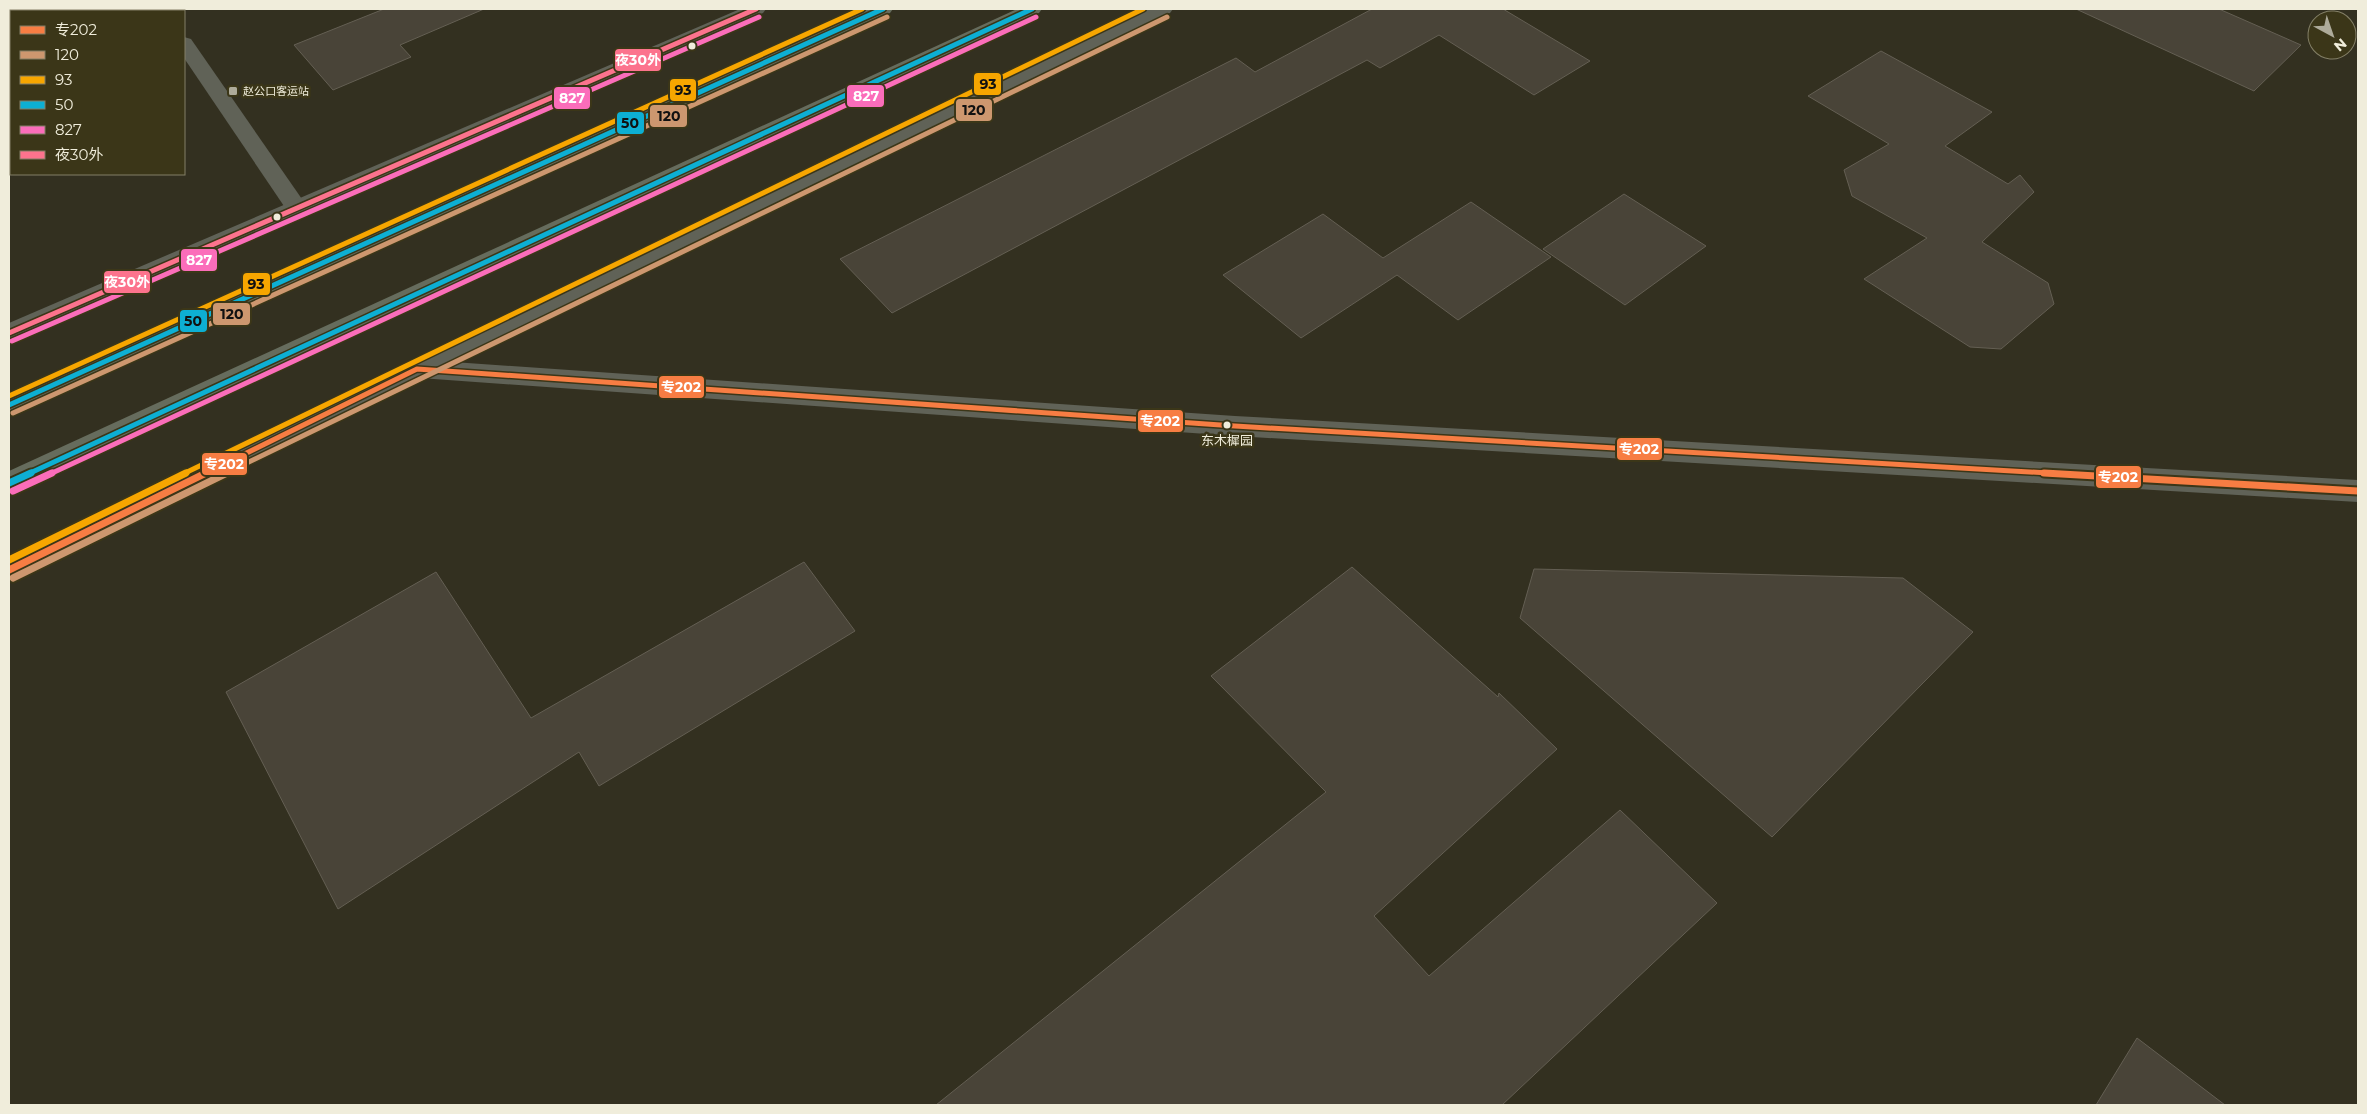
<svg xmlns="http://www.w3.org/2000/svg" width="2367" height="1114" viewBox="0 0 2367 1114" font-family="Montserrat,'Noto Sans SC',sans-serif">
<style>
.building{fill:#494438;stroke:#645f53}
.lines{fill:none;stroke-linecap:round;stroke-linejoin:round}
.service{fill:#606257;fill-rule:evenodd}
.tertiary{fill:#606257;fill-rule:evenodd}
.trunk{fill:#666c5d;fill-rule:evenodd}
.bus-1-far1-casing{stroke:#3b3618;stroke-width:8}
.bus-1-casing{stroke:#3b3618;stroke-width:11}
.bus-2-far1-casing{stroke:#3b3618;stroke-width:8}
.bus-2-casing{stroke:#3b3618;stroke-width:11}
.bus-3-far1-casing{stroke:#3b3618;stroke-width:8}
.bus-3-casing{stroke:#3b3618;stroke-width:11}
.bus-4-far1-casing{stroke:#3b3618;stroke-width:8}
.bus-4-casing{stroke:#3b3618;stroke-width:11}
.bus-5-far1-casing{stroke:#3b3618;stroke-width:8}
.bus-5-casing{stroke:#3b3618;stroke-width:11}
.bus-6-casing{stroke:#3b3618;stroke-width:8}
.bus-1-far1{stroke:#f77d43;stroke-width:5}
.bus-1{stroke:#f77d43;stroke-width:7}
.bus-2-far1{stroke:#cd976f;stroke-width:5}
.bus-2{stroke:#cd976f;stroke-width:7}
.bus-3-far1{stroke:#f7a600;stroke-width:5}
.bus-3{stroke:#f7a600;stroke-width:7}
.bus-4-far1{stroke:#0dafd3;stroke-width:5}
.bus-4{stroke:#0dafd3;stroke-width:7}
.bus-5-far1{stroke:#fb6dba;stroke-width:5}
.bus-5{stroke:#fb6dba;stroke-width:7}
.bus-6{stroke:#fc738d;stroke-width:5}
.bus-dot{fill:#f0eddb;stroke:#3b3618;stroke-width:2}
.poi-dot{fill:#aeab9a;stroke:#3b3618;stroke-width:2}
.labels{text-anchor:middle;dominant-baseline:central;stroke-width:5;stroke-linejoin:round;paint-order:stroke}
.far-poi-label{font-size:11px;fill:#f0eddb;stroke:#3b3618;text-anchor:start}
.bus-label{font-size:13px;fill:#f0eddb;stroke:#3b3618}
.line-badge{stroke:#3b3618;stroke-width:2}
.badge-label{font-size:14px;text-anchor:middle;font-weight:bold;fill:#fff}
.pale-badge-label{font-size:14px;text-anchor:middle;font-weight:bold;fill:#111}
</style>
<rect width="100%" height="100%" fill="#333020"/>
<g class="building">
<path d="M384 9H484L400 45 411 57 333 90 294 45Z"/>
<path d="M1372 9H1503L1590 61 1534 95 1439 35 1380 68 1367 60 892 313 840 259 1236 58 1255 72Z"/>
<path d="M2076 9H2219L2301 45 2254 91Z"/>
<path d="M1881 51 1992 112 1945 146 2008 184 2020 175 2034 192 1982 242 2048 283 2054 304 2001 349 1970 347 1864 279 1927 238 1852 196 1844 170 1889 144 1808 96Z"/>
<path d="M1624 194 1706 246 1625 305 1543 249Z"/>
<path d="M1471 202 1551 257 1458 320 1397 275 1301 338 1223 275 1323 214 1383 258Z"/>
<path d="M804 562 855 631 599 786 579 752 338 909 226 692 436 572 531 718Z"/>
<path d="M1352 567 1498 697 1499 693 1557 749 1374 916 1429 976 1620 810 1717 903 1502 1105H936L1326 792 1211 676Z"/>
<path d="M1534 569 1903 578 1973 632 1772 837 1520 618Z"/>
<path d="M2137 1038 2225 1105H2096Z"/>
</g>
<g class="lines">
<g class="service">
<path d="M150 9H170L172 11H152Z"/>
<path d="M184 37 191 39 304 202 307 207 304 212 296 215 288 212 184 58Z"/>
</g>
<g class="tertiary">
<path d="M740 9H766L763 13 9 342V323Z"/>
<path d="M1148 9H1173L1170 13 453 362 1235 416 2358 480V502L1235 436 420 378 9 581V557L408 362Z"/>
</g>
<g class="trunk">
<path d="M867 9H893L890 13 9 415V394Z"/>
<path d="M1017 9H1042L1039 13 9 493V471Z"/>
</g>
<defs>
<path id="bus-1-far1" d="M204 474 417 369 1235 426 2065 474"/>
<g id="bus-1">
<path d="M2044 473 2358 491"/>
<path d="M9 570 206 473"/>
</g>
<g id="bus-2-far1">
<path d="M13 413 887 17"/>
<path d="M224 474 1167 17"/>
</g>
<path id="bus-2" d="M13 578 227 473"/>
<g id="bus-3-far1">
<path d="M9 396 862 9"/>
<path d="M183 474 1143 9"/>
</g>
<path id="bus-3" d="M9 560 186 473"/>
<g id="bus-4-far1">
<path d="M9 405 883 9"/>
<path d="M28 474 1032 9"/>
</g>
<path id="bus-4" d="M9 483 31 473"/>
<g id="bus-5-far1">
<path d="M12 341 759 17"/>
<path d="M50 474 1036 17"/>
</g>
<path id="bus-5" d="M13 491 52 473"/>
<path id="bus-6" d="M9 333 756 9"/>
</defs>
<use href="#bus-1-far1" class="bus-1-far1-casing"/>
<use href="#bus-1" class="bus-1-casing"/>
<use href="#bus-2-far1" class="bus-2-far1-casing"/>
<use href="#bus-2" class="bus-2-casing"/>
<use href="#bus-3-far1" class="bus-3-far1-casing"/>
<use href="#bus-3" class="bus-3-casing"/>
<use href="#bus-4-far1" class="bus-4-far1-casing"/>
<use href="#bus-4" class="bus-4-casing"/>
<use href="#bus-5-far1" class="bus-5-far1-casing"/>
<use href="#bus-5" class="bus-5-casing"/>
<use href="#bus-6" class="bus-6-casing"/>
<use href="#bus-1-far1" class="bus-1-far1"/>
<use href="#bus-1" class="bus-1"/>
<use href="#bus-2-far1" class="bus-2-far1"/>
<use href="#bus-2" class="bus-2"/>
<use href="#bus-3-far1" class="bus-3-far1"/>
<use href="#bus-3" class="bus-3"/>
<use href="#bus-4-far1" class="bus-4-far1"/>
<use href="#bus-4" class="bus-4"/>
<use href="#bus-5-far1" class="bus-5-far1"/>
<use href="#bus-5" class="bus-5"/>
<use href="#bus-6" class="bus-6"/>
</g>
<g class="bus-dot">
<circle cx="692" cy="46" r="4.5"/>
<circle cx="277" cy="217" r="4.5"/>
<circle cx="1227" cy="425" r="4.5"/>
</g>
<rect class="poi-dot" x="228" y="86" width="10" height="10" rx="2.5"/>
<g class="labels">
<g class="far-poi-label">
<text x="243" y="91">赵公口客运站</text>
</g>
<g class="bus-label">
<text x="1227" y="440">东木樨园</text>
</g>
</g>
<g class="line-badge">
<rect x="614" y="48" width="48" height="24" rx="5" fill="#fc738d"/>
<rect x="973" y="72" width="29" height="24" rx="5" fill="#f7a600"/>
<rect x="669" y="78" width="28" height="24" rx="5" fill="#f7a600"/>
<rect x="846" y="84" width="39" height="24" rx="5" fill="#fb6dba"/>
<rect x="553" y="86" width="38" height="24" rx="5" fill="#fb6dba"/>
<rect x="955" y="98" width="38" height="24" rx="5" fill="#cd976f"/>
<rect x="649" y="104" width="39" height="24" rx="5" fill="#cd976f"/>
<rect x="616" y="111" width="29" height="24" rx="5" fill="#0dafd3"/>
<rect x="180" y="248" width="38" height="24" rx="5" fill="#fb6dba"/>
<rect x="103" y="270" width="48" height="24" rx="5" fill="#fc738d"/>
<rect x="242" y="272" width="29" height="24" rx="5" fill="#f7a600"/>
<rect x="212" y="302" width="39" height="24" rx="5" fill="#cd976f"/>
<rect x="179" y="309" width="29" height="24" rx="5" fill="#0dafd3"/>
<rect x="658" y="375" width="47" height="24" rx="5" fill="#f77d43"/>
<rect x="1137" y="409" width="47" height="24" rx="5" fill="#f77d43"/>
<rect x="1616" y="437" width="47" height="24" rx="5" fill="#f77d43"/>
<rect x="201" y="452" width="47" height="24" rx="5" fill="#f77d43"/>
<rect x="2095" y="465" width="47" height="24" rx="5" fill="#f77d43"/>
</g>
<g class="badge-label">
<text x="638" y="65">夜30外</text>
<text x="866" y="101">827</text>
<text x="572" y="103">827</text>
<text x="199" y="265">827</text>
<text x="127" y="287">夜30外</text>
<text x="681" y="392">专202</text>
<text x="1160" y="426">专202</text>
<text x="1639" y="454">专202</text>
<text x="224" y="469">专202</text>
<text x="2118" y="482">专202</text>
</g>
<g class="pale-badge-label">
<text x="988" y="89">93</text>
<text x="683" y="95">93</text>
<text x="974" y="115">120</text>
<text x="669" y="121">120</text>
<text x="630" y="128">50</text>
<text x="256" y="289">93</text>
<text x="232" y="319">120</text>
<text x="193" y="326">50</text>
</g>
<rect width="2367" height="1114" fill="none" stroke="#f0eddb" stroke-width="20"/>
<rect x="10" y="10" width="175" height="165" fill="#3b3618" stroke="#837f66"/>
<rect x="20" y="26" width="25" height="8" fill="#f77d43" stroke="#837f66"/>
<text x="55" y="35" font-size="15" fill="#f0eddb">专202</text>
<rect x="20" y="51" width="25" height="8" fill="#cd976f" stroke="#837f66"/>
<text x="55" y="60" font-size="15" fill="#f0eddb">120</text>
<rect x="20" y="76" width="25" height="8" fill="#f7a600" stroke="#837f66"/>
<text x="55" y="85" font-size="15" fill="#f0eddb">93</text>
<rect x="20" y="101" width="25" height="8" fill="#0dafd3" stroke="#837f66"/>
<text x="55" y="110" font-size="15" fill="#f0eddb">50</text>
<rect x="20" y="126" width="25" height="8" fill="#fb6dba" stroke="#837f66"/>
<text x="55" y="135" font-size="15" fill="#f0eddb">827</text>
<rect x="20" y="151" width="25" height="8" fill="#fc738d" stroke="#837f66"/>
<text x="55" y="160" font-size="15" fill="#f0eddb">夜30外</text>
<g transform="translate(2332 35) rotate(140)"><circle r="24" fill="#3b3618" stroke="#837f66"/>
<path d="M0-4L9 19L0 12L-9 19Z" fill="#aeab9a"/>
<text y="-8" font-size="14" font-weight="bold" text-anchor="middle" fill="#f0eddb">N</text>
</g>
</svg>
